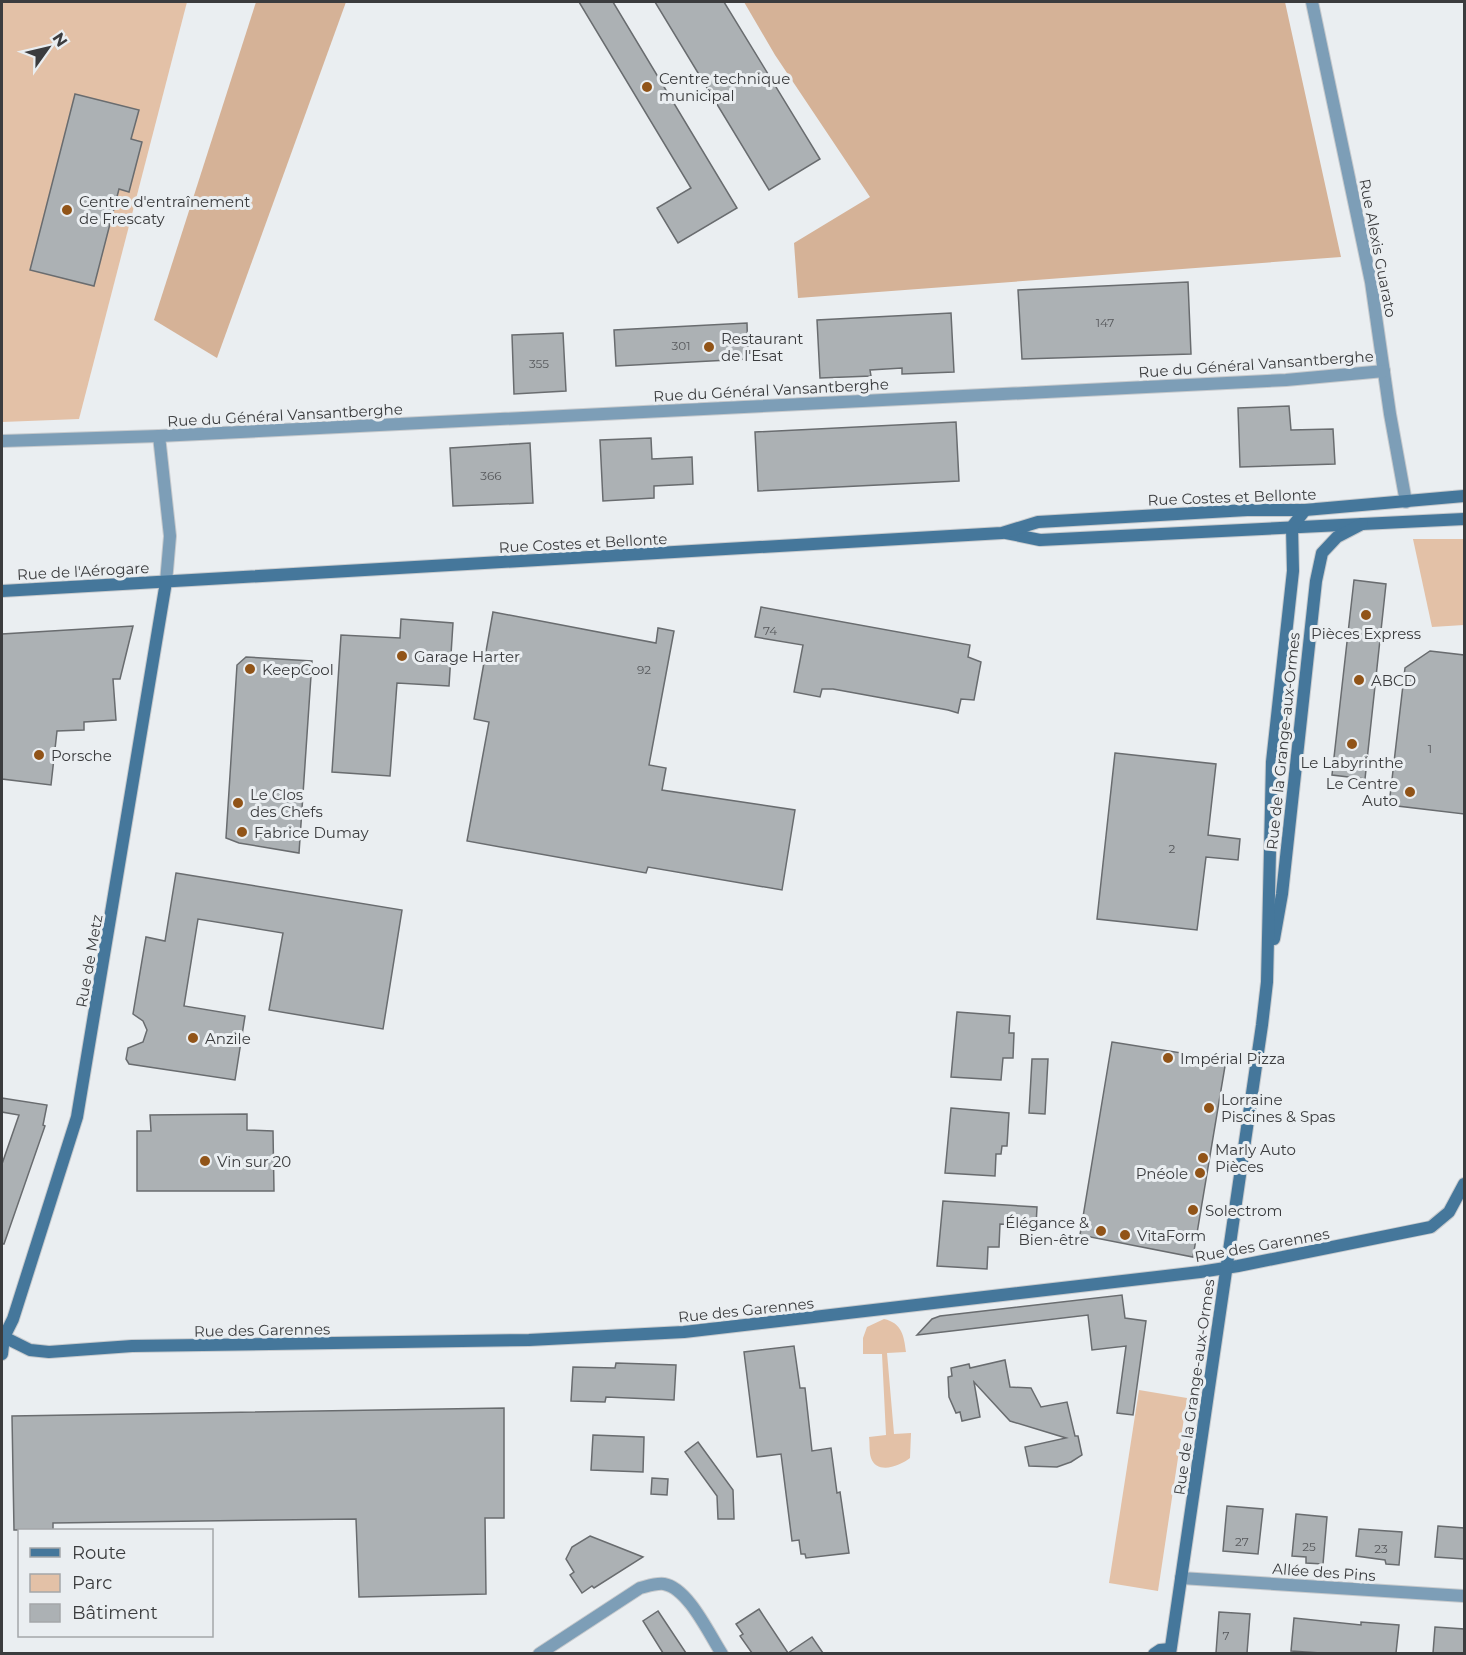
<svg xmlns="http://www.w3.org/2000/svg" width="1466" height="1655" viewBox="0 0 1466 1655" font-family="Montserrat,sans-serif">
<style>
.green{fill:#e3c1a7}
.forest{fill:#d5b297}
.building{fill:#acb1b4;stroke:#696c6f;stroke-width:1.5}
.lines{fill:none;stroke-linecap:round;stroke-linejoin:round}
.street-casing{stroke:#c7cacd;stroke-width:14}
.secondary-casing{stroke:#c7cacd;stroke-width:14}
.street{stroke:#7d9eb7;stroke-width:12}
.secondary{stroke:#45779b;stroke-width:12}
.poi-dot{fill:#915418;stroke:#eaeef1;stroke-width:2}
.labels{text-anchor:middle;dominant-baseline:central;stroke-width:6;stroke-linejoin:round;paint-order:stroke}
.number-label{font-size:12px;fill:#57595c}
.poi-label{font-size:15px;fill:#3b3c3e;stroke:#eaeef1;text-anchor:start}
.street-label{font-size:15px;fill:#3b3c3e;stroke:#eaeef1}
</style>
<rect width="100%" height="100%" fill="#eaeef1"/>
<g class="green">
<path d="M2 2H187L79 419 2 422Z"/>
<path d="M1413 539H1464V625L1432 627Z"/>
<path d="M884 1319C902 1323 904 1336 906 1352L887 1353 894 1434 911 1433 910 1458C900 1466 877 1475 871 1458 869 1452 870 1443 869 1437L886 1435 882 1354H863V1338L867 1327Z"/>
<path d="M1139 1390 1187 1398 1158 1591 1109 1583Z"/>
</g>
<g class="forest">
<path d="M256 2H346L217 358 154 320Z"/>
<path d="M744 2H1285L1341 257 798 298 794 243 870 197 775 55Z"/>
</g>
<g class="building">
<path d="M579 2H613L737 208 678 243 657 208 691 188Z"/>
<path d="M655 2H724L820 159 769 190Z"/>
<path d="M75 94 139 110 131 139 142 142 129 192 119 189 94 286 30 270Z"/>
<path d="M1188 282 1191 354 1022 359 1018 290Z"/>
<path d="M951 313 954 372 902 374V368L870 370 871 376 820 378 817 320Z"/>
<path d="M747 323 748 359 616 366 614 330Z"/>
<path d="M563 333 566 391 514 394 512 335Z"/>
<path d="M1289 406 1291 430 1333 429 1335 464 1240 467 1238 408Z"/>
<path d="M956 422 959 481 758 491 755 432Z"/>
<path d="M651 438 652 459 692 457 693 484 654 486V498L603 501 600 440Z"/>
<path d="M530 443 533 503 453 506 450 448Z"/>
<path d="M1354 580 1386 584 1365 779 1332 775Z"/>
<path d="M761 607 970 645 968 657 981 662 974 700 961 699 958 713 948 710 833 689H822L820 697 794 692 803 645 755 637Z"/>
<path d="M493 612 656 643 658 628 674 631 649 765 666 768 662 790 795 810 782 890 648 867 646 873 467 841 489 722 474 719Z"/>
<path d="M401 619 453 623 449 686 397 683 390 776 332 772 341 635 400 638Z"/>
<path d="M133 626 120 679H113L116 720 84 722V730L57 731 51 785 2 779V634Z"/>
<path d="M1430 651 1464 655V814L1389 805 1405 668Z"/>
<path d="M246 657 312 661 299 853 239 843 226 838 237 665Z"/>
<path d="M1115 753 1216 764 1208 835 1240 839 1238 860 1206 857 1197 930 1097 919Z"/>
<path d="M176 873 402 910 383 1029 269 1010 283 933 198 919 184 1006 245 1016 235 1080 129 1064 126 1059 128 1048 143 1042 147 1030 143 1021 133 1014 146 937 165 941Z"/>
<path d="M957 1012 1010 1016 1009 1033H1014L1013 1058H1003L1001 1080 951 1077Z"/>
<path d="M1112 1042 1226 1060 1193 1257 1080 1235Z"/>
<path d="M1032 1059H1048L1045 1114 1029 1113Z"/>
<path d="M2 1098 47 1105 43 1125 45 1126 4 1244H2V1164L19 1115 2 1112Z"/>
<path d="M951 1108 1009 1113 1007 1146H1002L1001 1154H996L995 1176 945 1173Z"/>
<path d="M247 1114V1130L273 1131 274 1191H137V1131H151L150 1115Z"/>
<path d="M943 1201 1037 1207 1036 1226 1000 1224 999 1247H988L987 1269 937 1266Z"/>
<path d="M1122 1295 1125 1318 1146 1321 1133 1415 1117 1413 1126 1346 1092 1350 1088 1315 917 1335 932 1319 940 1316Z"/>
<path d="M794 1346 800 1388H805L812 1451 831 1448 837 1493 840 1492 849 1553 806 1558 805 1554H801L799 1540 792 1541 781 1454 757 1457 744 1352Z"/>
<path d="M1005 1360 1010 1387 1031 1388 1041 1407 1067 1402 1075 1436H1078L1082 1455 1071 1462 1057 1467 1029 1466 1025 1447 1066 1438 1010 1421 974 1382 980 1417 962 1421 960 1412 956 1413 949 1397 948 1377 952 1376 951 1368 969 1364 970 1368Z"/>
<path d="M616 1363 676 1365 674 1400 606 1397 605 1402 571 1401 573 1367 615 1368Z"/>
<path d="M504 1408V1518H485L486 1594 359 1597 356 1519 53 1523V1530H14L12 1416Z"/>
<path d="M593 1435 644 1437 643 1472 591 1470Z"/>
<path d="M698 1442 733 1490 734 1519H718L717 1496 685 1452Z"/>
<path d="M652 1478 668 1479 667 1495 651 1494Z"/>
<path d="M1227 1506 1263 1509 1258 1554 1223 1551Z"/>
<path d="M1296 1514 1327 1517 1323 1564 1306 1563V1557L1292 1556Z"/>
<path d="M1438 1526 1464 1528V1559L1435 1557Z"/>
<path d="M1359 1529 1402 1532 1399 1565 1386 1564 1385 1560 1356 1556Z"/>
<path d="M590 1536 643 1557 594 1588 592 1586 582 1593 570 1575 574 1572 566 1559 572 1547Z"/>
<path d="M759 1609 788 1653 812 1637 823 1653H752L740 1636 743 1634 736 1624Z"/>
<path d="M658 1611 686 1653H663L643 1621Z"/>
<path d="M1219 1612 1250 1614 1247 1653H1216Z"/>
<path d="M1294 1618 1361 1625V1622L1399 1625 1396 1653H1321L1291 1651Z"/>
<path d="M1435 1627 1464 1629V1653H1433Z"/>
</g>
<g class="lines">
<defs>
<g id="street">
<path d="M1312 2 1371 282 1390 414 1406 502"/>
<path d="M159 436 170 536 166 582"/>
<path d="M2 441 159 436 1286 380 1384 371"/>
<path d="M1181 1578 1464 1596"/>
<path d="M539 1654 640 1588C648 1586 656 1583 664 1584 688 1588 709 1634 722 1654"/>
</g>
<g id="secondary">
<path d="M1006 533 1040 540 1464 519"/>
<path d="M2 591 1002 533 1038 522 1247 510H1305L1464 496"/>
<path d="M1274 939 1282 894 1316 581 1322 553 1337 537 1362 524"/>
<path d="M2 1336 30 1350 49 1352 132 1346 529 1340 684 1332 1200 1272 1238 1266 1431 1227 1449 1212 1464 1184"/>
<path d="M2 1354 4 1337 13 1319 77 1117 166 582"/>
<path d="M1154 1654 1160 1650 1170 1649"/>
<path d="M1170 1654 1262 1025 1267 982 1272 762 1293 571 1292 527 1305 510"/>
</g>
</defs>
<use href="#street" class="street-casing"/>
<use href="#secondary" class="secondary-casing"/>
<use href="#street" class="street"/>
<use href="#secondary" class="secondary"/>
</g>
<g class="poi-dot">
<circle cx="647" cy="87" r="6"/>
<circle cx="67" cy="210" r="6"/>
<circle cx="709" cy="347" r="6"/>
<circle cx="1366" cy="615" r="6"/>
<circle cx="402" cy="656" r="6"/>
<circle cx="250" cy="669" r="6"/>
<circle cx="1359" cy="680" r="6"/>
<circle cx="1352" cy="744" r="6"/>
<circle cx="39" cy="755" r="6"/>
<circle cx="1410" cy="792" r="6"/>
<circle cx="238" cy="803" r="6"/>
<circle cx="242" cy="832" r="6"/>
<circle cx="193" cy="1038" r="6"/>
<circle cx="1168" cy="1058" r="6"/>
<circle cx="1209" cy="1108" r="6"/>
<circle cx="1203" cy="1158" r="6"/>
<circle cx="205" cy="1161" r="6"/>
<circle cx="1200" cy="1173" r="6"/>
<circle cx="1193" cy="1210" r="6"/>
<circle cx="1101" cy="1231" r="6"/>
<circle cx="1125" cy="1235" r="6"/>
</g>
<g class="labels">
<g class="number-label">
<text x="1105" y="322">147</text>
<text x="681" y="345">301</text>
<text x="539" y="363">355</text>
<text x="491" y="475">366</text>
<text x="770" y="630">74</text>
<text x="644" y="669">92</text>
<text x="1430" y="748">1</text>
<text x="1172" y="848">2</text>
<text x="1242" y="1541">27</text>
<text x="1309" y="1546">25</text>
<text x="1381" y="1548">23</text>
<text x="1226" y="1635">7</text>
</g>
<g class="poi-label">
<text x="659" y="78">Centre technique<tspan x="659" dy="17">municipal</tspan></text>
<text x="79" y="201">Centre d'entraînement<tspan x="79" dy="17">de Frescaty</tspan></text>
<text x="721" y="338">Restaurant<tspan x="721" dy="17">de l'Esat</tspan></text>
<text x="1366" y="633" text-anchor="middle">Pièces Express</text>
<text x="414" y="656">Garage Harter</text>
<text x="262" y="669">KeepCool</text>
<text x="1371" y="680">ABCD</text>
<text x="51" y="755">Porsche</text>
<text x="1352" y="762" text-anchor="middle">Le Labyrinthe</text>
<text x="1398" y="783" text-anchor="end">Le Centre<tspan x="1398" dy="17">Auto</tspan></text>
<text x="250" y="794">Le Clos<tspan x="250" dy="17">des Chefs</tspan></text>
<text x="254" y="832">Fabrice Dumay</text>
<text x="205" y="1038">Anzile</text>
<text x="1180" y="1058">Impérial Pizza</text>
<text x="1221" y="1099">Lorraine<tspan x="1221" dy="17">Piscines &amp; Spas</tspan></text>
<text x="1215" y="1149">Marly Auto<tspan x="1215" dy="17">Pièces</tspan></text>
<text x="217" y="1161">Vin sur 20</text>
<text x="1188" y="1173" text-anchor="end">Pnéole</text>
<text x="1205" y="1210">Solectrom</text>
<text x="1089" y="1222" text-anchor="end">Élégance &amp;<tspan x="1089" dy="17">Bien-être</tspan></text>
<text x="1137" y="1235">VitaForm</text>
</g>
<g class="street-label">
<text transform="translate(1378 248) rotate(79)">Rue Alexis Guarato</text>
<text transform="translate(1256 364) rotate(-4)">Rue du Général Vansantberghe</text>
<text transform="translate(771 390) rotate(-3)">Rue du Général Vansantberghe</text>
<text transform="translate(285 415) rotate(-3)">Rue du Général Vansantberghe</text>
<text transform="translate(1232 497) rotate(-2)">Rue Costes et Bellonte</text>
<text transform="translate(583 543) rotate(-3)">Rue Costes et Bellonte</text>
<text transform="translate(83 571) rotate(-3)">Rue de l'Aérogare</text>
<text transform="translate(1283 741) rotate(-84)">Rue de la Grange-aux-Ormes</text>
<text transform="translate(89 961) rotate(-80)">Rue de Metz</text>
<text transform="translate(1262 1245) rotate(-10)">Rue des Garennes</text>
<text transform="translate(746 1310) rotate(-6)">Rue des Garennes</text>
<text transform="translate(262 1330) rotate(-1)">Rue des Garennes</text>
<text transform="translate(1194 1387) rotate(-82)">Rue de la Grange-aux-Ormes</text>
<text transform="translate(1324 1572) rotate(4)">Allée des Pins</text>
</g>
</g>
<rect width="1466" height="1655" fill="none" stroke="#3b3c3e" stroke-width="6"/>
<rect x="18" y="1529" width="195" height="108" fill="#eaeef1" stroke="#a4a7a9" stroke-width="1.5"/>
<rect x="30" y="1548" width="30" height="9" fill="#45779b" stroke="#a4a7a9" stroke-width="1.5"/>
<text x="72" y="1559" font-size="18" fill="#3b3c3e">Route</text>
<rect x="30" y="1574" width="30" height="18" fill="#e3c1a7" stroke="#a4a7a9" stroke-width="1.5"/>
<text x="72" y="1589" font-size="18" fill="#3b3c3e">Parc</text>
<rect x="30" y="1604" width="30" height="18" fill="#acb1b4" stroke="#a4a7a9" stroke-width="1.5"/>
<text x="72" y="1619" font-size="18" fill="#3b3c3e">Bâtiment</text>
<g transform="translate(48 48) rotate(56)" stroke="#eaeef1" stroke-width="4.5" paint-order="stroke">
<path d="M0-4.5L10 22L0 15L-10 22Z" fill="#3b3c3e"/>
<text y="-9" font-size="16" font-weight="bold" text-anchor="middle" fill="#3b3c3e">N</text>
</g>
</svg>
